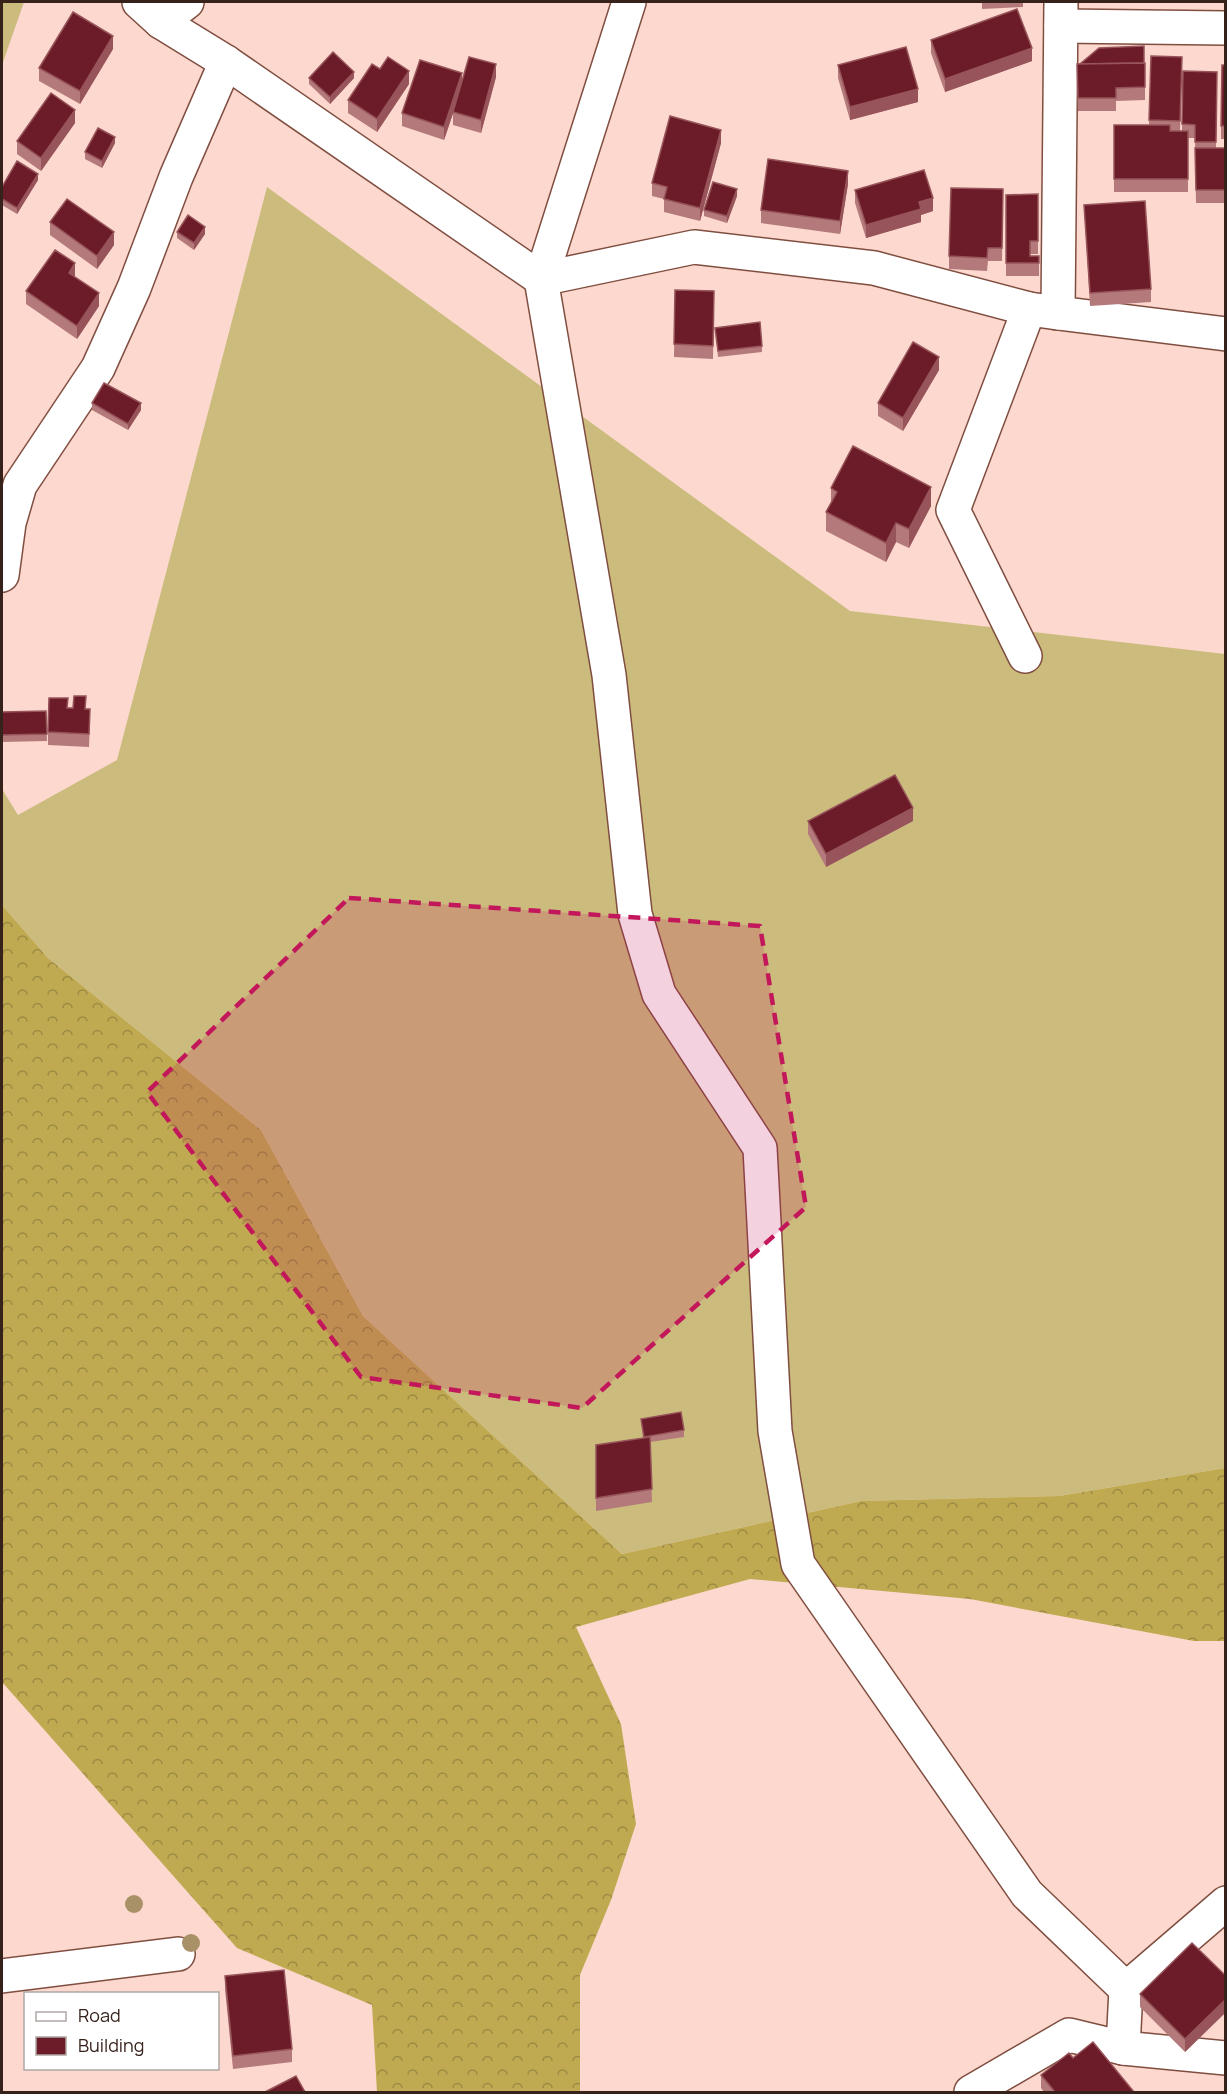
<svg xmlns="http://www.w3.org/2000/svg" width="1227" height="2094" viewBox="0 0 1227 2094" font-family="Manrope,sans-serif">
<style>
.grass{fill:#cbbc7d}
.forest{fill:url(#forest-crowns)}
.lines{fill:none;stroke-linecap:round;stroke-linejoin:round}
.minor-casing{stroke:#804e40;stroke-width:36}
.minor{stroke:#fff;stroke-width:33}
.tree{fill:#a99167}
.wall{fill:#b47a7b}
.shaded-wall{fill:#97545a}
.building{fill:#6c1c28;stroke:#97545a;stroke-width:1.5}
.marked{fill:#c2185b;fill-opacity:0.2;stroke:#c2185b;stroke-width:4.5;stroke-dasharray:12 8;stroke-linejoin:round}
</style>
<defs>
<pattern id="forest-crowns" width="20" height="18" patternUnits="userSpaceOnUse" patternTransform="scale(1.5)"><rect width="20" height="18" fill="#bfaa51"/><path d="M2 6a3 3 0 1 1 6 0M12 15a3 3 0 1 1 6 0" fill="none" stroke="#9c8a42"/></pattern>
</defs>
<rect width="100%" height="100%" fill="#fcd8ce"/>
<g class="grass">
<path d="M2 2H24L2 65Z"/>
<path d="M267 187 850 611 1225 654V1468L1059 1496 861 1501 622 1554 363 1316 261 1130 48 958 2 905V789L18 815 117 760Z"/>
</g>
<path class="forest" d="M2 905 48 958 261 1130 363 1316 622 1554 861 1501 1059 1496 1225 1468V1641H1194L970 1599 750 1579 576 1627 621 1724 636 1824 611 1900 580 1975V2092H377L372 2005 237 1948 2 1682Z"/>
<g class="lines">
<defs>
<g id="minor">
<path d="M139 2 161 22 187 2"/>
<path d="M629 2 541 279 609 675 635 914 659 994 760 1148 775 1431 798 1564 1027 1894 1126 1989 1226 1903"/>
<path d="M161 22 226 62 541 279 694 247 874 268 1029 309 1058 313 1061 2"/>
<path d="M1061 26 1226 28"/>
<path d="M1058 313 1226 334"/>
<path d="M2 575 9 523 20 485 98 368 134 288 176 177 226 62"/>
<path d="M1025 656 953 510 1029 309"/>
<path d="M2 1976 178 1954"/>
<path d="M1126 1989 1123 2048 1226 2058"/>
<path d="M971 2092 1069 2035 1123 2048"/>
</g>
</defs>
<use href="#minor" class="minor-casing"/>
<use href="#minor" class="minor"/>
</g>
<g class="tree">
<circle cx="134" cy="1904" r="9"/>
<circle cx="191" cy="1943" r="9"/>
</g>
<g class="wall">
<path d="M982 2H1023V7L982 9Z"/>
<path d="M931 40 1032 61 945 92 931 53Z"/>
<path d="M113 49 80 104 39 81V68Z"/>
<path d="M1151 56 1182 70 1180 131H1182L1183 71 1217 72 1216 148H1226V203H1196L1195 138H1188V192H1114V125H1149Z"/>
<path d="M1145 63V100L1116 101V111H1078L1077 64Z"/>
<path d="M838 65 918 102 850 120 838 78Z"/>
<path d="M1226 65V139H1221V126Z"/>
<path d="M380 69 409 84 377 132 348 113V100Z"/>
<path d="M496 77 481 133 453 125V113L444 140 402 126V113L462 79Z"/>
<path d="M309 78H354L330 104 309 84Z"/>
<path d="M75 123 41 171 17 154V141Z"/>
<path d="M115 143 102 168 85 159V152Z"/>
<path d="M721 143 700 221 664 212V199L652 196V183Z"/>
<path d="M38 180 17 214 2 205V187Z"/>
<path d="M848 184 840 234 761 223V210Z"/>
<path d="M1003 189 1002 261H988L987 271 949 269V256Z"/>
<path d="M855 190 933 211 921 215V222L866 238 855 203Z"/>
<path d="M1038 194V254H1030V256H1039V276H1006V195Z"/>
<path d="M737 196 727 223 704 216V210Z"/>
<path d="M1084 205 1151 289V302L1090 306Z"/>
<path d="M50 222 114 245 97 269 50 235Z"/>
<path d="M177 232 205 234 194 250 177 238Z"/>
<path d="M75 277 99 306 77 339 26 304V291Z"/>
<path d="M675 290 714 291 713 359 674 357Z"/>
<path d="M715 328 762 346V352L718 357Z"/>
<path d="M939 370 903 431 878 416V403Z"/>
<path d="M92 403 141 410 128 430 92 410Z"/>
<path d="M831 488 931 506 909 548 896 542 886 562 826 531V512L831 503Z"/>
<path d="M68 708 86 709 90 722 89 747 48 745V732Z"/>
<path d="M46 711 47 741 2 742V712Z"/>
<path d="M808 821H913L826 867 808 834Z"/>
<path d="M641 1419 684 1430V1437L650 1442 652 1502 596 1511V1445L643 1438Z"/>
<path d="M225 1976 292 2049V2062L233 2069 225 1989Z"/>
<path d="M1226 1976V2012L1185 2052 1140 2007V1994Z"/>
<path d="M1073 2058 1134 2092H1044L1041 2088V2075Z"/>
</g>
<g class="shaded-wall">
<path d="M113 36V49L80 104V91Z"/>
<path d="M1032 48V61L945 92V79Z"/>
<path d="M496 64V77L481 133V120Z"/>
<path d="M409 71V84L377 132V119Z"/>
<path d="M354 72V78L330 104V97Z"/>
<path d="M462 73V87L444 140V127Z"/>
<path d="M918 89V102L850 120V107Z"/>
<path d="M75 110V123L41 171V158Z"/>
<path d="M721 130V143L700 221V208Z"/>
<path d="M115 137V143L102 168V161Z"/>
<path d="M848 171V184L840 234V221Z"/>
<path d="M38 174V180L17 214V208Z"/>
<path d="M737 189V196L727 223V216Z"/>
<path d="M933 198V211L921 215V222L866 238V225L919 202Z"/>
<path d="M205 227V234L194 250V243Z"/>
<path d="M114 232V245L97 269V256Z"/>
<path d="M75 263V276L69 286V273Z"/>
<path d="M99 293V306L77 339V326Z"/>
<path d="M939 357V370L903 431V418Z"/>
<path d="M141 403V410L128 430V424Z"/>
<path d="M931 487V506L909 548V529Z"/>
<path d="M896 523V542L886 562V543Z"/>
<path d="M913 808V821L826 867V854Z"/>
<path d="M1226 1999V2012L1185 2052V2039Z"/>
</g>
<g class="building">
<path d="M1017 9 1032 48 945 79 931 40Z"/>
<path d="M73 12 113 36 80 91 39 68Z"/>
<path d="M1144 46V63L1080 64 1099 48Z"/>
<path d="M906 47 918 89 850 107 838 65Z"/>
<path d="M333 52 354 72 330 97 309 78Z"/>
<path d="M1151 56 1182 57 1180 121 1149 120Z"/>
<path d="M388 57 409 71 377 119 348 100 372 64 380 69Z"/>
<path d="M469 57 496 64 481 120 453 112Z"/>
<path d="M420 60 462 73 444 127 402 113Z"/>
<path d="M1145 63V87L1116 88V98H1078L1077 64Z"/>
<path d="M1222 65H1226V126H1221Z"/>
<path d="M1183 71 1217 72 1216 142H1195V125L1182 124Z"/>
<path d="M51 93 75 110 41 158 17 141Z"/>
<path d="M670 116 721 130 700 208 664 199 667 187 652 183Z"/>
<path d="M1114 125H1170V131H1188V179H1114Z"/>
<path d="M98 128 115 137 102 161 85 152Z"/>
<path d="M1195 148H1226V190H1196Z"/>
<path d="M768 159 848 171 840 221 761 210Z"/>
<path d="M17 161 38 174 17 208 2 199V187Z"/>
<path d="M924 170 933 198 919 202 921 209 866 225 855 190Z"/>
<path d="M713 182 737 189 727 216 704 210Z"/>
<path d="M951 188 1003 189 1002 248H988L987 258 949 256Z"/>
<path d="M1038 194V241H1030V256H1039V263H1006V195Z"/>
<path d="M67 199 114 232 97 256 50 222Z"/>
<path d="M1145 201 1151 289 1090 293 1084 205Z"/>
<path d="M188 215 205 227 194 243 177 232Z"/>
<path d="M55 250 75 263 69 273 99 293 77 326 26 291Z"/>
<path d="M675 290 714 291 713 346 674 344Z"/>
<path d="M760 322 762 346 718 351 715 328Z"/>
<path d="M913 342 939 357 903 418 878 403Z"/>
<path d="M104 383 141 403 128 424 92 403Z"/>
<path d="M853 446 931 487 909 529 896 523 886 543 826 512 837 492 831 488Z"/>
<path d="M74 696H86L85 709H90L89 734 48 732 49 698H68L67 708H73Z"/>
<path d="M46 711 47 734 2 735V712Z"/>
<path d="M895 775 913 808 826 854 808 821Z"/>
<path d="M681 1412 684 1430 644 1437 641 1419Z"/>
<path d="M650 1437 652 1489 596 1498V1445Z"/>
<path d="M1192 1943 1226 1976V1999L1185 2039 1140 1994Z"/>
<path d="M284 1970 292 2049 233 2056 225 1976Z"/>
<path d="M1093 2042 1134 2092H1055L1041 2075 1069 2053 1073 2058Z"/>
<path d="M296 2076 305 2092H265Z"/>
</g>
<path class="marked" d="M349 898 760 926 806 1207 582 1408 361 1377 147 1092Z"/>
<rect width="1227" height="2094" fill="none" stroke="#37211b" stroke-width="6"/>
<rect x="24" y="1992" width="195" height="78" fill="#ffffff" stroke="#afa6a4" stroke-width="1.5"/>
<rect x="36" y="2012" width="30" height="9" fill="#ffffff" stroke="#afa6a4" stroke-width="1.5"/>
<text x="78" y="2022" font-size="18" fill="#37211b">Road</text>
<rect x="36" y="2037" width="30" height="18" fill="#6c1c28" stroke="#afa6a4" stroke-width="1.5"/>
<text x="78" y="2052" font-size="18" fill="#37211b">Building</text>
</svg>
